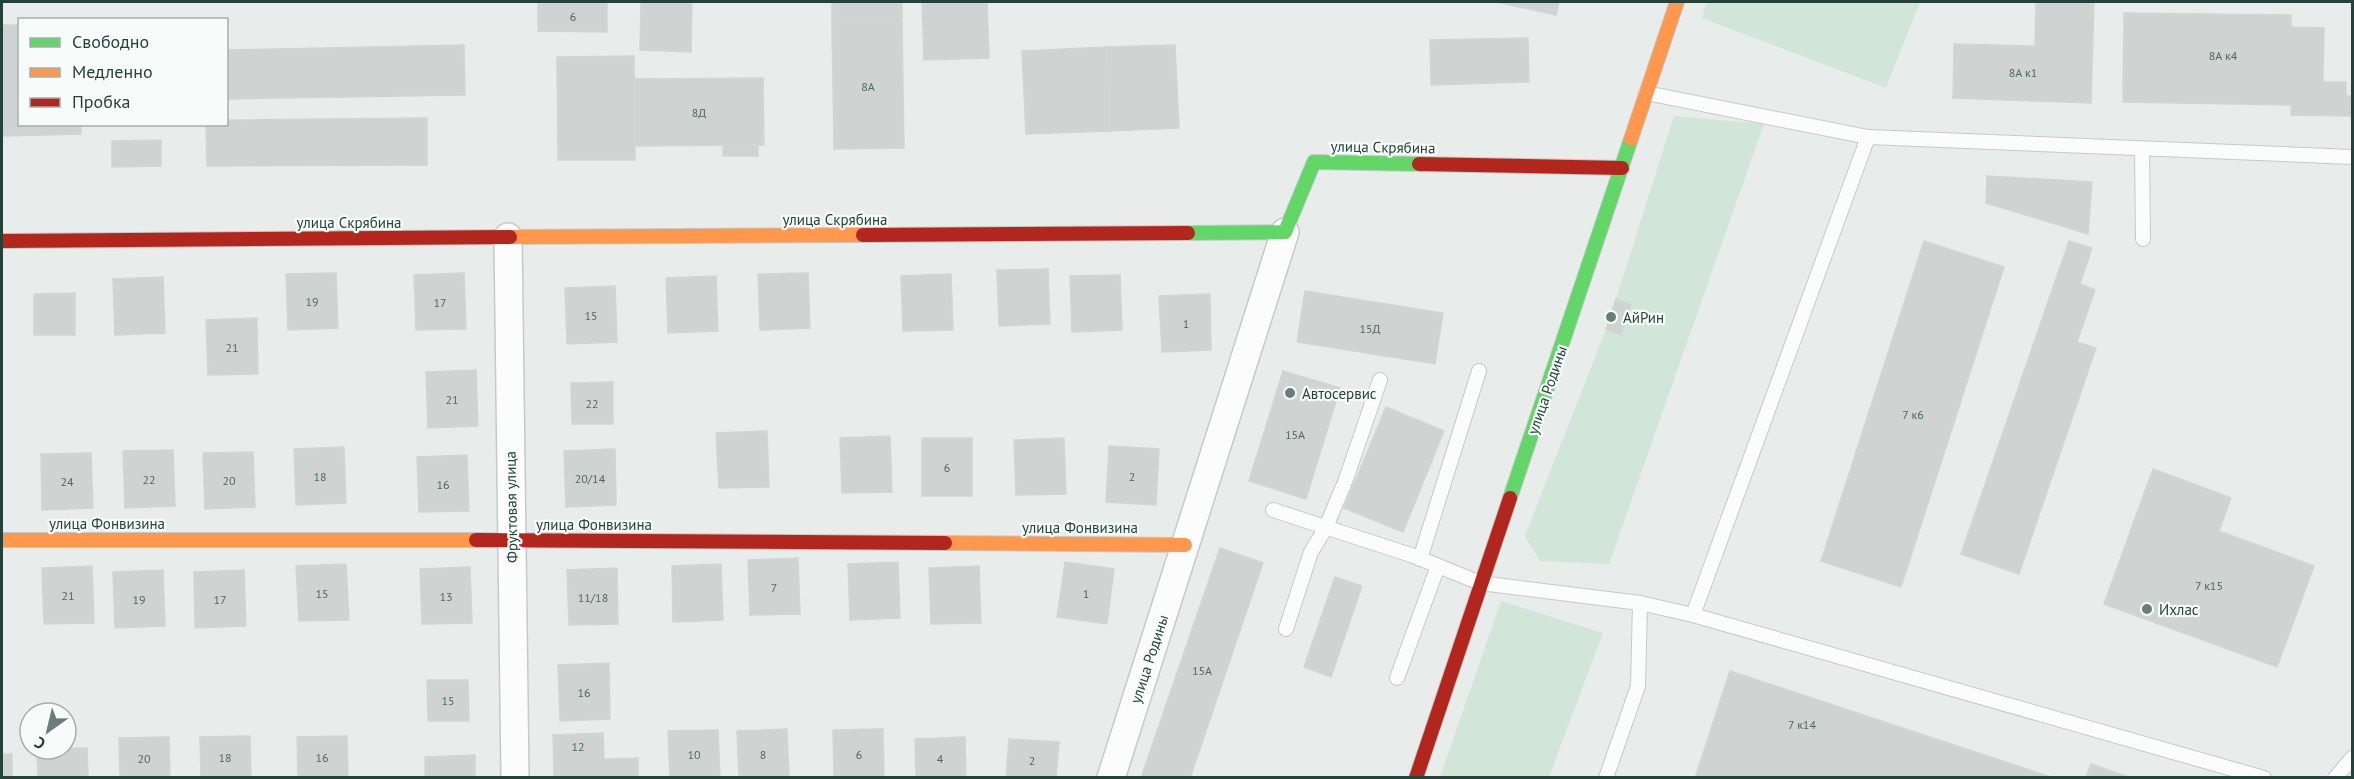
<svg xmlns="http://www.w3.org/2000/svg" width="2354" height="779" viewBox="0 0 2354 779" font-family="'PT Sans',sans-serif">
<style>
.green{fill:#d1e6d8}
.building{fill:#cfd4d2;stroke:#d1d6d4;stroke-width:1.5}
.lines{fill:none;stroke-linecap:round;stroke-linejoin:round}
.lane-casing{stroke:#c5cac8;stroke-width:16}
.street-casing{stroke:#c5cac8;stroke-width:30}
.fast-casing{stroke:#c3cbc8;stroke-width:16}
.slow-casing{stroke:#c3cbc8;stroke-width:16}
.jam-casing{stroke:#c3cbc8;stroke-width:16}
.lane{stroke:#fcfcfc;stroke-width:14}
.street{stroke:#fcfcfc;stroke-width:27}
.fast{stroke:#63d668;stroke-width:14}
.slow{stroke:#ff974d;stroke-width:14}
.jam{stroke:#b3261e;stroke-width:14}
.poi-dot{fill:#697e78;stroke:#f7fbf9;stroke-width:2}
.labels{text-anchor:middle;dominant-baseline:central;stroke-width:4.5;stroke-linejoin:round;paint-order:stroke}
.number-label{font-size:12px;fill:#506761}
.street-label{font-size:15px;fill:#24423a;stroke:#f7fbf9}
.poi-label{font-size:15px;fill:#24423a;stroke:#f7fbf9;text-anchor:start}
</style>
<rect width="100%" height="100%" fill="#e8edeb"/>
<g class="green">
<path d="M1707 2H1920L1886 88 1702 18Z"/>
<path d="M1674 116 1764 124 1609 564 1540 561 1525 536 1606 329 1621 334 1631 306 1616 299Z"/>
<path d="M1501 601 1603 633 1549 777H1440Z"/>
</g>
<g class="building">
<path d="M538 2H607V32L538 31Z"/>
<path d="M641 2H692L691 52 640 50Z"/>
<path d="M832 2H902V23L832 24Z"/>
<path d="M922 2H987L989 58 924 60Z"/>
<path d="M1497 2H1559L1556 15Z"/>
<path d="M2036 2H2094L2091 103 1953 98 1954 44 2035 46Z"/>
<path d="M2124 13 2291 15V27L2324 28 2323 82H2346V96H2352V116L2291 115V105L2123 102Z"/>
<path d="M902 23 904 148 834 149 832 24Z"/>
<path d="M2 25H20V124H81V134L2 136Z"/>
<path d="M1528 38 1529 82 1431 85 1430 40Z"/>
<path d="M464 45 465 95 226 99V50Z"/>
<path d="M1175 45 1179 128 1110 131 1107 47Z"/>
<path d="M1107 47 1110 131 1026 134 1022 51Z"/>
<path d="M634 56 635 160H558L557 57Z"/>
<path d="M763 78 764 145 635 146V79Z"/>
<path d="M427 118V165L207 166 206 124H226V120Z"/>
<path d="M161 140V166L112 167V141Z"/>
<rect x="723" y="145" width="35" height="11"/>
<path d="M1987 176 2092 182 2088 234 1986 203Z"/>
<path d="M1924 241 2004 267 1901 587 1821 561Z"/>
<path d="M2069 241 2092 248 2080 284 2095 290 2077 342 2096 348 2019 574 1961 554Z"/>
<path d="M1048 269 1050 324 999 326 997 270Z"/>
<path d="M336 273 338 328 288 330 286 274Z"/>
<path d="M464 273 466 329 416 330 414 275Z"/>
<path d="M808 273 810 328 760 330 758 274Z"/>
<path d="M951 274 953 330 903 331 901 276Z"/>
<path d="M1120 275 1122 330 1072 332 1070 276Z"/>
<path d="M716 276 718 331 668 333 666 278Z"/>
<path d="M163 277 165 333 115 335 113 279Z"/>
<path d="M615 286 617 342 567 344 565 288Z"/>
<path d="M1305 291 1443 313 1435 364 1297 342Z"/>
<path d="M75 293V335H34V294Z"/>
<path d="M1210 294 1211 350 1162 352 1159 296Z"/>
<path d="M1616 299 1631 305 1621 335 1606 329Z"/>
<path d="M257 318 258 374 208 375 206 320Z"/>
<path d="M476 370 478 426 428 428 426 372Z"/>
<path d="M1283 371 1340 388 1306 499 1249 481Z"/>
<path d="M613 382V424H572L571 383Z"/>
<path d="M1386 407 1444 431 1403 532 1344 508Z"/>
<path d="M767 431 769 487 719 488 716 433Z"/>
<path d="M890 436 892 492 842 493 840 438Z"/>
<rect x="922" y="438" width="50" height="58"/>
<path d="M1064 438 1066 494 1016 495 1014 440Z"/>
<path d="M1109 446 1159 449 1156 505 1106 502Z"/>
<path d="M344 447 346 503 296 505 294 449Z"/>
<path d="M615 449 616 505 566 507 564 451Z"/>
<path d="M173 450 175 506 125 508 123 451Z"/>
<path d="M253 452 255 507 205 509 203 453Z"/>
<path d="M91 453 93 508 42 510 41 454Z"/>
<path d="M467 455 469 511 419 512 417 457Z"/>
<path d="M2153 469 2231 498 2219 531 2314 566 2277 667 2104 604Z"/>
<path d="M1220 548 1263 563 1190 778H1141Z"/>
<path d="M798 558 800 614 750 615 748 560Z"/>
<path d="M898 562 900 618 850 620 848 564Z"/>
<path d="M1065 562 1114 569 1107 624 1057 617Z"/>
<path d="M346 564 349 620 299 621 296 566Z"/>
<path d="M721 564 723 620 673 622 672 566Z"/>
<path d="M92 566 94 623 44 624 42 568Z"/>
<path d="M979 566 981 623 931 624 929 568Z"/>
<path d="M470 567 472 623 422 624 420 569Z"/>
<path d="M617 568 618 624 569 625 567 570Z"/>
<path d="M163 570 165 626 115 628 113 572Z"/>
<path d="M244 570 246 626 195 628 194 572Z"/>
<path d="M1335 577 1362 586 1331 677 1304 667Z"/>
<path d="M609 663 610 719 560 721 558 665Z"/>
<path d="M1730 671 2054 778H1695Z"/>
<path d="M427 680H468L469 721H428Z"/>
<path d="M787 729 789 778H739L737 731Z"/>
<path d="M883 729 884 778H834L833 730Z"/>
<path d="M718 730 720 778H670L668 731Z"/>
<path d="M603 733 604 759 638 758V778H554L553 735Z"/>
<path d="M250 736 251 778H201L200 737Z"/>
<path d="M347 736 348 778H298L297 737Z"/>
<path d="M169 737 170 778H120L119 738Z"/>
<path d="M965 737 966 778H916L915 739Z"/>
<path d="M1009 739 1059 742 1056 778H1006Z"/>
<path d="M87 748 88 778H38L37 749Z"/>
<rect x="2" y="754" width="10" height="24"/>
<path d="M475 755V778H425V757Z"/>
<path d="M2091 764 2131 778H2086Z"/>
</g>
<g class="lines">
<defs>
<g id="lane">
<path d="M1646 93 1868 137 2352 157"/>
<path d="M2142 149 2143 239"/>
<path d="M1273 510 1414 556 1480 583 1640 603 1693 615 2264 778"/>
<path d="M1420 559 1479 371"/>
<path d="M1693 615 1868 137"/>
<path d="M1286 629 1311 552 1325 529 1345 482 1380 380"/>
<path d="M1397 678 1438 566"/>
<path d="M1606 778 1638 686 1640 603"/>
<path d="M2335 778 2352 758"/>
</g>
<g id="street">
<path d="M508 237 515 778"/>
<path d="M1111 778 1285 232"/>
</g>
<g id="fast">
<path d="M1188 233 1285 232 1314 162 1419 164"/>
<path d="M1510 498 1631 139"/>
</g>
<g id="slow">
<path d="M1631 139 1677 2"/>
<path d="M510 237 863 235"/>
<path d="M2 540H476"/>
<path d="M945 543 1185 545"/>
</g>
<g id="jam">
<path d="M1419 164 1622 168"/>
<path d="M863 235 1188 233"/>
<path d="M2 241 510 237"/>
<path d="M476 540 945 543"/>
<path d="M1416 778 1510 498"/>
</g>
</defs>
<use href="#lane" class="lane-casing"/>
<use href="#street" class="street-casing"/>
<use href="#fast" class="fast-casing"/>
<use href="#slow" class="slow-casing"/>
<use href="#jam" class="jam-casing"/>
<use href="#lane" class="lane"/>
<use href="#street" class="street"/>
<use href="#fast" class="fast"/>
<use href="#slow" class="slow"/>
<use href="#jam" class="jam"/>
</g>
<g class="poi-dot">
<circle cx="1611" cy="317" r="6"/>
<circle cx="1290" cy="393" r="6"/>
<circle cx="2147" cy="609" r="6"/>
</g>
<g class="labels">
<g class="number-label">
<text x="573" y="16">6</text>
<text x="2223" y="55">8А к4</text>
<text x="2023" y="72">8А к1</text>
<text x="868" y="86">8А</text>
<text x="699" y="112">8Д</text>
<text x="312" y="301">19</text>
<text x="440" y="302">17</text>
<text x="591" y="315">15</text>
<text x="1186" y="323">1</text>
<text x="1370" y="328">15Д</text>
<text x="232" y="347">21</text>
<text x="452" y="399">21</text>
<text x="592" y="403">22</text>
<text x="1913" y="414">7 к6</text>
<text x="1295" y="434">15А</text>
<text x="947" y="467">6</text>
<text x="320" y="476">18</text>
<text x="1132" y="476">2</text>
<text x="590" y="478">20/14</text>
<text x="149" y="479">22</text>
<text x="229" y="480">20</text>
<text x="67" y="481">24</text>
<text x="443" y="484">16</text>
<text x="2209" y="585">7 к15</text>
<text x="774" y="587">7</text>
<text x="322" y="593">15</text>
<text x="1086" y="593">1</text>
<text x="68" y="595">21</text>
<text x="446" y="596">13</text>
<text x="593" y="597">11/18</text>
<text x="139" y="599">19</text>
<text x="220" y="599">17</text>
<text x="1202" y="670">15А</text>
<text x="584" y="692">16</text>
<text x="448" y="700">15</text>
<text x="1802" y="724">7 к14</text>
<text x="578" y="746">12</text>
<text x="694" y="754">10</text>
<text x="763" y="754">8</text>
<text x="859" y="754">6</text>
<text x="225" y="757">18</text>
<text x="322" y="757">16</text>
<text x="144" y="758">20</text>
<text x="940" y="758">4</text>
<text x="1032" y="760">2</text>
</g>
<g class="street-label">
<text transform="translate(1383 147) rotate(1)">улица Скрябина</text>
<text x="835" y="219">улица Скрябина</text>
<text x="349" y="222">улица Скрябина</text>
<text transform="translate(1547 390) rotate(-71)">улица Родины</text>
<text transform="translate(511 507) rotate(-91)">Фруктовая улица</text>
<text x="107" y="523">улица Фонвизина</text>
<text x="594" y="524">улица Фонвизина</text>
<text x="1080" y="527">улица Фонвизина</text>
<text transform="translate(1149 659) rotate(-72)">улица Родины</text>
</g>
<g class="poi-label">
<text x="1623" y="317">АйРин</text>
<text x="1302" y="393">Автосервис</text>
<text x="2159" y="609">Ихлас</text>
</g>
</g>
<rect width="2354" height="779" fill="none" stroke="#24423a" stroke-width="6"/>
<rect x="18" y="18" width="210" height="108" fill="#f7fbf9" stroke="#a3b1ad" stroke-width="1.5"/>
<rect x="30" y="38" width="30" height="9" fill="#63d668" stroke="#a3b1ad" stroke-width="1.5"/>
<text x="72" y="48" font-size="18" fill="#24423a">Свободно</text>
<rect x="30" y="68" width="30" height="9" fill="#ff974d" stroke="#a3b1ad" stroke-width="1.5"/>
<text x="72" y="78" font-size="18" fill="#24423a">Медленно</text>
<rect x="30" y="98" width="30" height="9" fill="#b3261e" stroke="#a3b1ad" stroke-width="1.5"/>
<text x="72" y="108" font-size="18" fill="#24423a">Пробка</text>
<g transform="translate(48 731) rotate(214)"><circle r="28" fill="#f7fbf9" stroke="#a3b1ad" stroke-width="1.5"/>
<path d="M0-4.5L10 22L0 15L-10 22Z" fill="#697e78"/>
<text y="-9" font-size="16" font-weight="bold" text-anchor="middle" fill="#24423a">С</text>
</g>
</svg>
